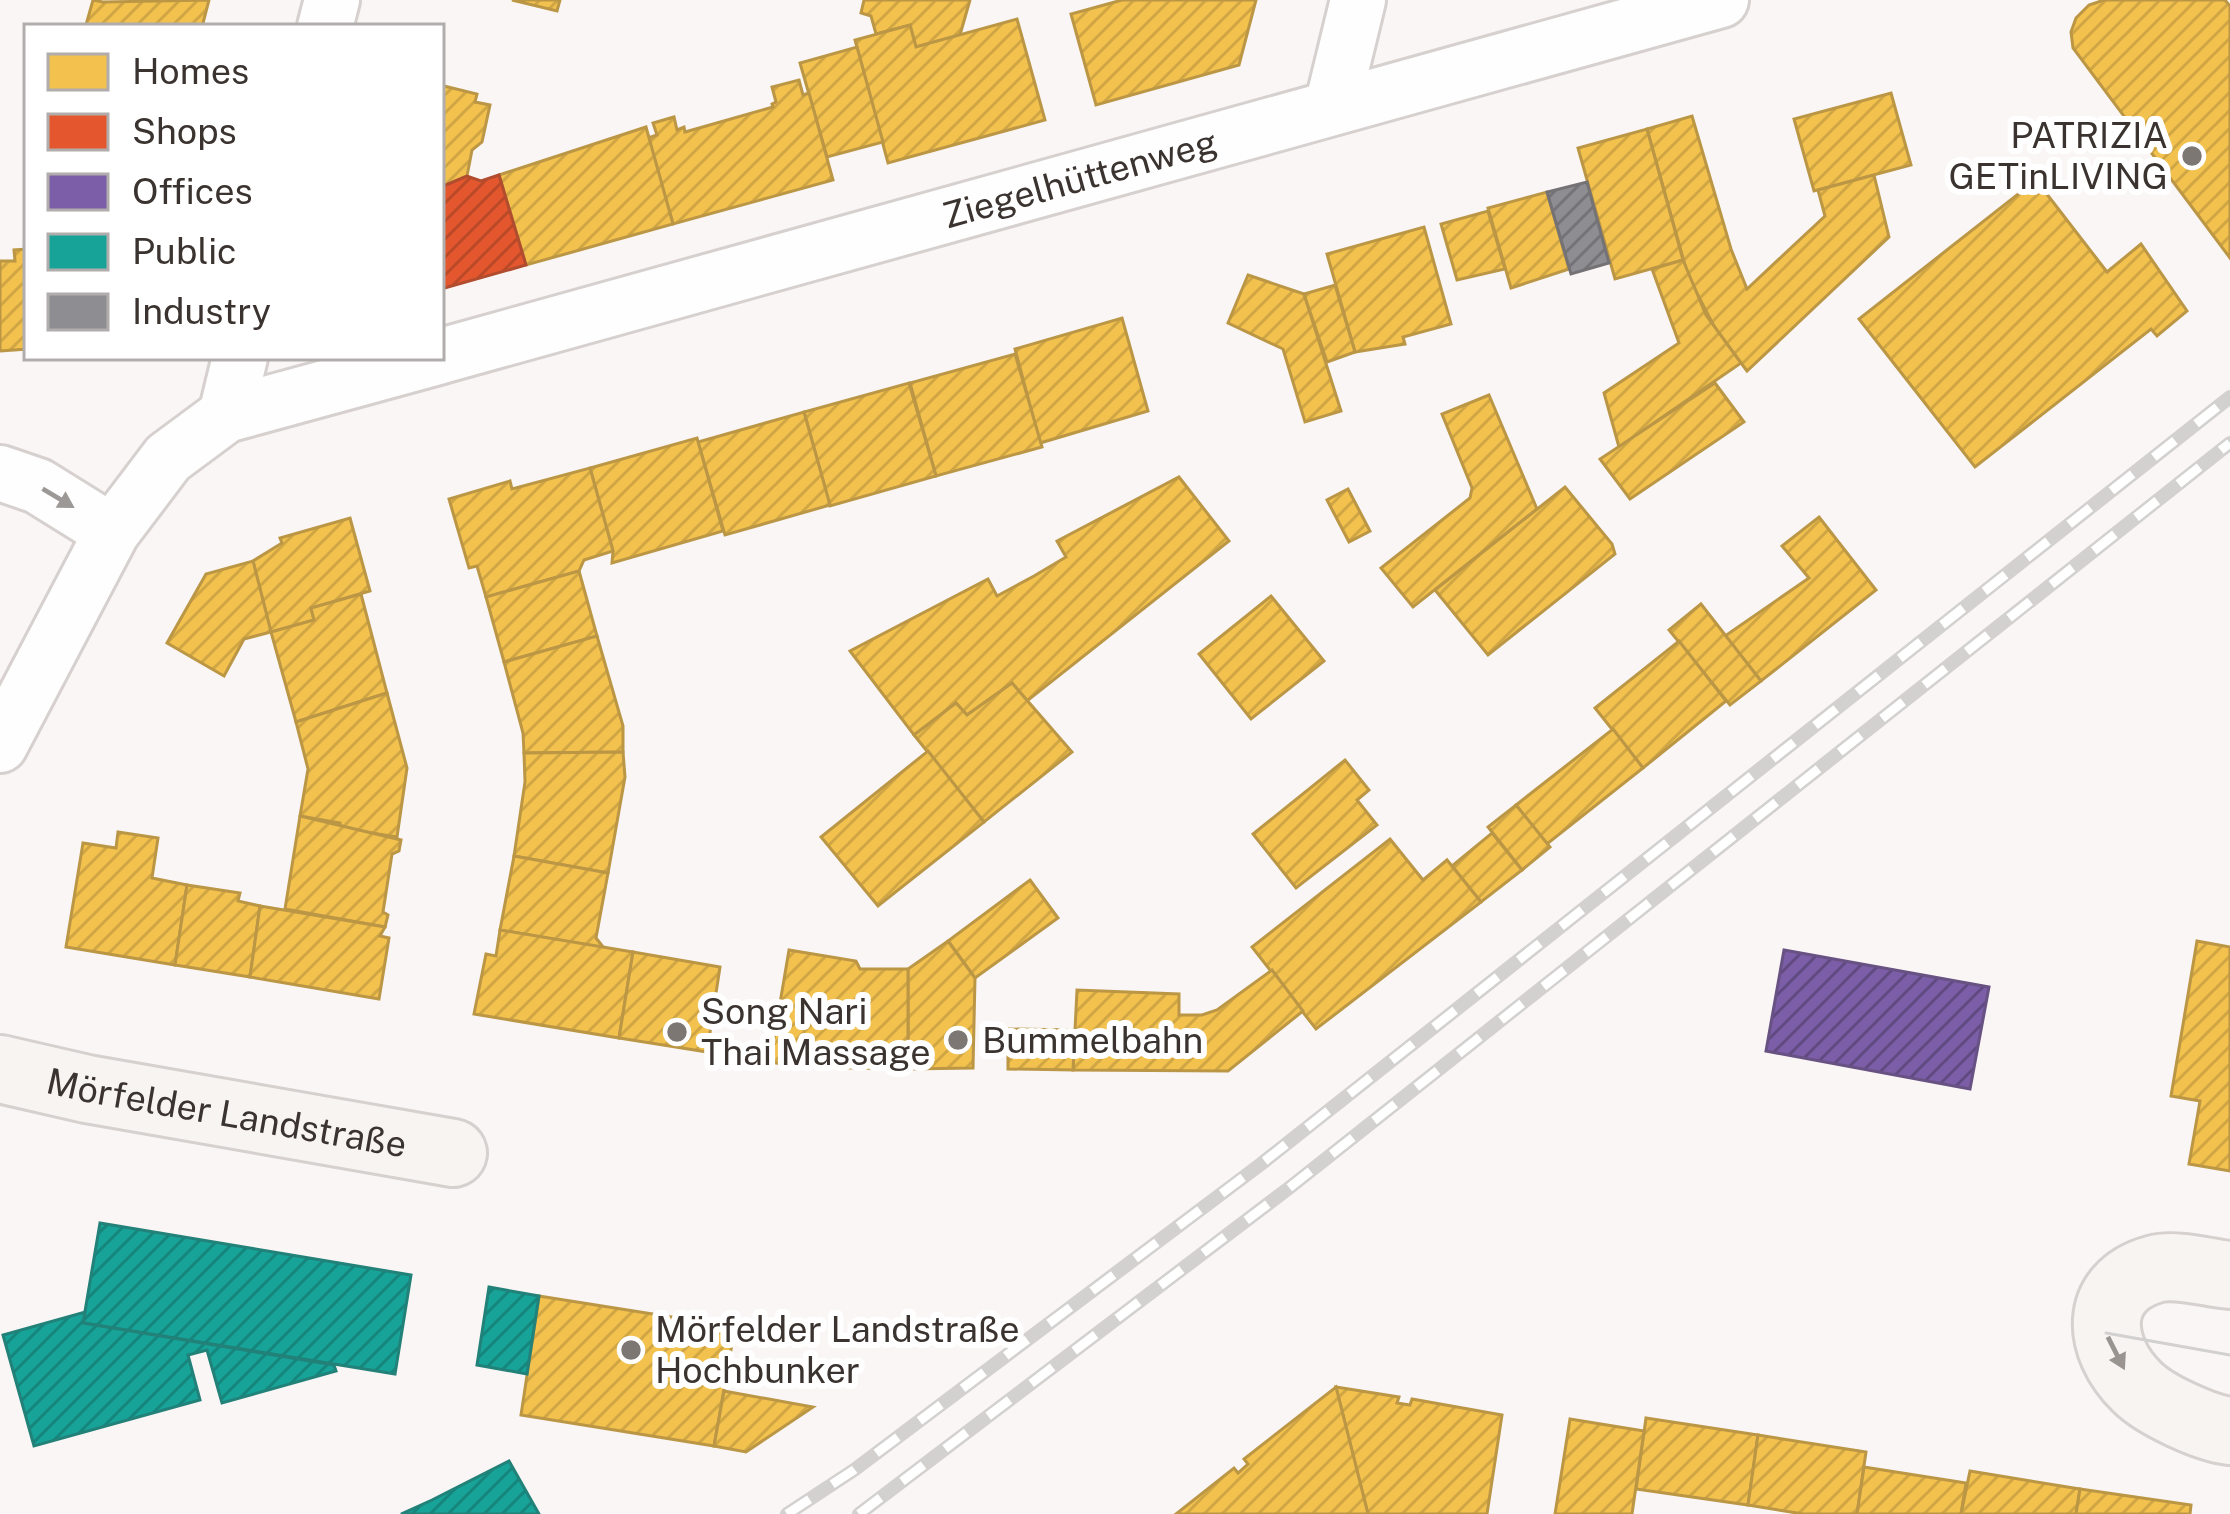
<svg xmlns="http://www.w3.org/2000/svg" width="2230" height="1514" viewBox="0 0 2230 1514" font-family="'Public Sans',sans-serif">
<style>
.homes{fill:url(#homes-hatch);stroke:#bb9645;stroke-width:3}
.shops{fill:url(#shops-hatch);stroke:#b14c2e;stroke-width:3}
.offices{fill:url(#offices-hatch);stroke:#685183;stroke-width:3}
.public{fill:url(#public-hatch);stroke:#228178;stroke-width:3}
.industry{fill:url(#industry-hatch);stroke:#747274;stroke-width:3}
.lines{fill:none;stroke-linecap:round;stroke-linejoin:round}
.street-casing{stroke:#d6d0ce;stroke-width:60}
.secondary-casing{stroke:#d6d0ce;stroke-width:72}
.street{stroke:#fefefe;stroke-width:54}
.secondary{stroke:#f8f4f2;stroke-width:66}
.tram{stroke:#d2d1d0;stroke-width:3}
.rail-casing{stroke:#d2d1d0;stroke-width:14}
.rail{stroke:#fff;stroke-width:9;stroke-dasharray:27;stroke-linecap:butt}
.oneway{fill:#9c9896}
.oneway2{fill:#999490}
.poi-dot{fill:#7d7774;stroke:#fff;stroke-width:4.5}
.labels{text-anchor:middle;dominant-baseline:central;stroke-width:12;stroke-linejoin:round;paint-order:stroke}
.poi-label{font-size:36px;fill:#3a332f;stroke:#fff;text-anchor:start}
.street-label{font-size:36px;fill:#3a332f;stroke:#fff}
</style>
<defs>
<pattern id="homes-hatch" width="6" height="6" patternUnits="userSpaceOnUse" patternTransform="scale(3)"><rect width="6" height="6" fill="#f2c14e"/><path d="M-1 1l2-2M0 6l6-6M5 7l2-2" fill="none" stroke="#d0a644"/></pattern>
<pattern id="shops-hatch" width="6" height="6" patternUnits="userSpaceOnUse" patternTransform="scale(3)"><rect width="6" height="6" fill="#e4572e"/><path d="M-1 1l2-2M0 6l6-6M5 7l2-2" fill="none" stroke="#ba4928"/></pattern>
<pattern id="offices-hatch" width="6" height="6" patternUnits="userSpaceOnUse" patternTransform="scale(3)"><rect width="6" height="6" fill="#7b5ea7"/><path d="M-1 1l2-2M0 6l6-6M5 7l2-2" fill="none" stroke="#604a81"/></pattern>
<pattern id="public-hatch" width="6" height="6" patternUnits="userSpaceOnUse" patternTransform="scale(3)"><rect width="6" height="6" fill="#17a398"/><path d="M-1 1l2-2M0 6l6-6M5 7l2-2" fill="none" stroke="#16857c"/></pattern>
<pattern id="industry-hatch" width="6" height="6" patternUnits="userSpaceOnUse" patternTransform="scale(3)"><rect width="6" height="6" fill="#8d8d92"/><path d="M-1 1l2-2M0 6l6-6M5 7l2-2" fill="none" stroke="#747478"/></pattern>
</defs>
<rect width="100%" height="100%" fill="#faf6f5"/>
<g class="homes">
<path d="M93 0 103 2 209 0 202 27H94L86 25Z"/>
<path d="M512 0H560L557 11Z"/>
<path d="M864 0H970L960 35 916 47 910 25 876 34 871 16 861 13Z"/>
<path d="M1122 0H1256L1239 65 1096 105 1071 14Z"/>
<path d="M2104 0H2225L2230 6V258L2073 48 2071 32 2076 18 2089 5Z"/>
<path d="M1017 19 1045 120 888 163 855 40 910 25 916 47Z"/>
<path d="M857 47 883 142 827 157 800 63Z"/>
<path d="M799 80 803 95 809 93 833 180 673 224 648 138 657 135 653 123 674 117 677 130 684 127 685 132 773 107 772 104 776 102 772 87Z"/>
<path d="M444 86 477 94 475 102 490 105 482 142 472 150 467 176 441 187V93Z"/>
<path d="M1891 93 1911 165 1814 191 1794 119Z"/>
<path d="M1692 116 1731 249 1747 289 1825 216 1818 190 1874 175 1889 237 1747 371 1716 330 1688 276 1647 129Z"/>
<path d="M646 127 673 224 526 265 499 175Z"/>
<path d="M1647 129 1683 260 1615 279 1578 148Z"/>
<path d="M2036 180 2107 272 2141 244 2187 311 2157 336 2151 329 1975 467 1859 319Z"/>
<path d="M1547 192 1569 269 1511 288 1488 208Z"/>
<path d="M1488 211 1505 269 1457 280 1441 224Z"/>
<path d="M1424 227 1451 324 1403 337 1405 344 1355 352 1327 254Z"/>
<path d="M27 249V349L0 351V261H15L14 250Z"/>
<path d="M1683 260 1706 315 1741 363 1619 447 1604 393 1679 343 1652 269Z"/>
<path d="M1248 275 1304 294 1341 411 1305 422 1283 349 1228 323Z"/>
<path d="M1335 285 1355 352 1327 362 1304 294Z"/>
<path d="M1122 318 1148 411 1040 443 1015 349Z"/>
<path d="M1015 354 1042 447 936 476 910 383Z"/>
<path d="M909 383 936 476 830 506 804 412Z"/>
<path d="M1715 383 1744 422 1630 499 1600 459Z"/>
<path d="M1489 395 1537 509 1413 607 1381 568 1470 498 1472 488 1442 414Z"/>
<path d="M804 412 830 505 725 535 698 442Z"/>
<path d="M697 438 723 531 612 563 613 551 590 468Z"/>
<path d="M590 468 613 551 584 560 579 571 486 597 477 566 469 568 449 499 510 481 512 489Z"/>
<path d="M1179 477 1229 541 1027 701 1012 683 967 715 956 703 914 735 850 651 988 579 997 596 1034 576 1066 557 1057 541Z"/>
<path d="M1565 487 1612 544 1615 554 1488 655 1435 590Z"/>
<path d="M1348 489 1370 531 1349 542 1327 500Z"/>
<path d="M1819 517 1876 590 1761 681 1725 636 1809 578 1782 546Z"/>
<path d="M350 518 370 591 311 608 314 620 271 632 253 561 282 543 280 538Z"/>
<path d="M253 561 271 632 244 639 224 676 167 643 206 574Z"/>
<path d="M579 571 597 636 504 662 486 597Z"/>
<path d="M361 594 387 693 296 722 271 632 314 620 311 608Z"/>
<path d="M1271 596 1324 661 1251 719 1199 654Z"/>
<path d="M1701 604 1761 681 1730 705 1669 630Z"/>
<path d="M597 636 623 726V752L524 753 523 733 504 662Z"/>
<path d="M1679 641 1726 701 1643 768 1595 708Z"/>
<path d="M1012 683 1072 752 984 822 914 735 956 703 967 715Z"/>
<path d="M387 693 407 768 397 837 340 828V823L300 816 308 769 296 722Z"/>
<path d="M1613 729 1643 768 1547 844 1516 805Z"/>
<path d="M928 751 984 822 878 906 821 837Z"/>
<path d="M623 752 625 777 608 873 514 856 525 782 524 753Z"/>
<path d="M1345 760 1369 790 1357 800 1377 825 1296 888 1253 834Z"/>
<path d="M1516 805 1550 847 1522 870 1488 827Z"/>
<path d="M300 816 401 840 399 851 392 854 383 912 388 915 385 927 285 909Z"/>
<path d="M118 832 158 838 152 878 187 885 175 965 66 947 83 843 116 848Z"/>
<path d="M1492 833 1522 870 1481 902 1452 866Z"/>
<path d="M1390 839 1423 880 1447 860 1481 902 1316 1029 1252 947Z"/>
<path d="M514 856 608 873 596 938 604 948 500 930Z"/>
<path d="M1030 880 1058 918 975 978 948 941Z"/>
<path d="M187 885 240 893 238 901 260 906 250 977 175 965Z"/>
<path d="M260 906 385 927 380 936 389 938 379 999 250 977Z"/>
<path d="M500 930 633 952 619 1038 474 1014 486 954 496 956Z"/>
<path d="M948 941 975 978 973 1068 908 1069V969Z"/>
<path d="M2197 941 2230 947V1171L2189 1164 2200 1101 2171 1096Z"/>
<path d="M789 950 856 961 860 969H908V1069L800 1067 770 1062Z"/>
<path d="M633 952 720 967 707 1052 619 1038Z"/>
<path d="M1272 970 1303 1011 1228 1071 1073 1070 1077 990 1179 994V1015H1202L1217 1010Z"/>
<path d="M1008 1029 1075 1030 1073 1070 1008 1069Z"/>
<path d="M539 1296 735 1327 714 1446 521 1415Z"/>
<path d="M1336 1387 1399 1397 1397 1403 1410 1405 1412 1399 1502 1415 1487 1514H1368Z"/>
<path d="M1336 1387 1368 1514H1176L1234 1468 1238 1473 1248 1464 1244 1459Z"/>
<path d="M724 1391 813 1407 746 1452 714 1446Z"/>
<path d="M1646 1418 1758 1435 1748 1505 1636 1489Z"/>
<path d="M1570 1419 1644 1431 1632 1514H1555Z"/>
<path d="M1758 1435 1866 1452 1857 1514H1803L1748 1505Z"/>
<path d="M1864 1467 1966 1483 1961 1514H1857Z"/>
<path d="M1970 1471 2080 1489 2076 1514H1961Z"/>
<path d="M2080 1489 2191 1505 2190 1514H2076Z"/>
</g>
<path class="shops" d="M499 175 526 265 441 289V187L467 176 481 181Z"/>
<path class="offices" d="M1784 950 1989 987 1970 1089 1766 1051Z"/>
<g class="public">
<path d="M100 1223 411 1275 395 1374 83 1323Z"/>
<path d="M489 1287 539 1296 527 1374 477 1365Z"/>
<path d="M85 1312 83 1323 334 1365 336 1371 222 1403 207 1350 188 1355 200 1400 34 1446 3 1335Z"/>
<path d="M509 1461 539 1514H401L432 1500Z"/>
</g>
<path class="industry" d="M1587 182 1609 263 1571 274 1547 192Z"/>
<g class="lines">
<defs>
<g id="street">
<path d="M325 27 332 0"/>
<path d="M1332 107 1358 0"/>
<path id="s1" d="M441 356 1721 0"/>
<path d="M226 415 240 357"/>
<path d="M0 473 38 486 112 532"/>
<path d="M0 745 112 532 168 458 226 415 438 357"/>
</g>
<g id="secondary">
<path id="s2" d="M0 1069 87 1089 453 1153"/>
<path d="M2230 1275C2208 1273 2176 1263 2155 1269 2092 1286 2096 1347 2137 1387 2155 1405 2205 1428 2230 1431"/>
</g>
</defs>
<use href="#street" class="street-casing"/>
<use href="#secondary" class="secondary-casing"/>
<use href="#street" class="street"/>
<use href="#secondary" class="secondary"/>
<path class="tram" d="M2106 1333 2230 1355"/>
<defs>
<g id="rail">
<path d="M787 1514 854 1470 1261 1164 2230 397"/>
<path d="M859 1514 1289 1188 2230 443"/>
</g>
</defs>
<use href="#rail" class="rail-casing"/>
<use href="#rail" class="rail"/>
</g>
<defs><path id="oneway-solid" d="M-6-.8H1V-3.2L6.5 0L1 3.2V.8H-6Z" transform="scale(3)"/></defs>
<use class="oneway" href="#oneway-solid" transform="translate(58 498) rotate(31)"/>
<use class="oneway2" href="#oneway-solid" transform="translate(2116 1353) rotate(63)"/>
<g class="poi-dot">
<circle cx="2192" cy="156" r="12"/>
<circle cx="677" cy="1032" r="12"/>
<circle cx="958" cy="1040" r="12"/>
<circle cx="631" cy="1350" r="12"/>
</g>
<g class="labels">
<g class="poi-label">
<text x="2168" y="135" text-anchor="end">PATRIZIA<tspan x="2168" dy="41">GETinLIVING</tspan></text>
<text x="701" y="1011">Song Nari<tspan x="701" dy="41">Thai Massage</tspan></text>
<text x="982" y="1040">Bummelbahn</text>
<text x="655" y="1329">Mörfelder Landstraße<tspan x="655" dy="41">Hochbunker</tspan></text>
</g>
<g class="street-label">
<text stroke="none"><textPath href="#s1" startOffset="663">Ziegelhüttenweg</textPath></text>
<text stroke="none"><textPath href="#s2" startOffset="231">Mörfelder Landstraße</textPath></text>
</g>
</g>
<rect x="24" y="24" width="420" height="336" fill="#ffffff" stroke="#b0adac" stroke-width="3"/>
<rect x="48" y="54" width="60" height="36" fill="#f2c14e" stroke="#b0adac" stroke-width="3"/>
<text x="132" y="84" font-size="36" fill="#3a332f">Homes</text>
<rect x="48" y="114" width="60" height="36" fill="#e4572e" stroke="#b0adac" stroke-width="3"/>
<text x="132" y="144" font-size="36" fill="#3a332f">Shops</text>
<rect x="48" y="174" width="60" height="36" fill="#7b5ea7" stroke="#b0adac" stroke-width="3"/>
<text x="132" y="204" font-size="36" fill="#3a332f">Offices</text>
<rect x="48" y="234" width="60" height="36" fill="#17a398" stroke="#b0adac" stroke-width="3"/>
<text x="132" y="264" font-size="36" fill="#3a332f">Public</text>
<rect x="48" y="294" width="60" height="36" fill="#8d8d92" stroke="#b0adac" stroke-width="3"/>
<text x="132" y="324" font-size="36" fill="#3a332f">Industry</text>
</svg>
